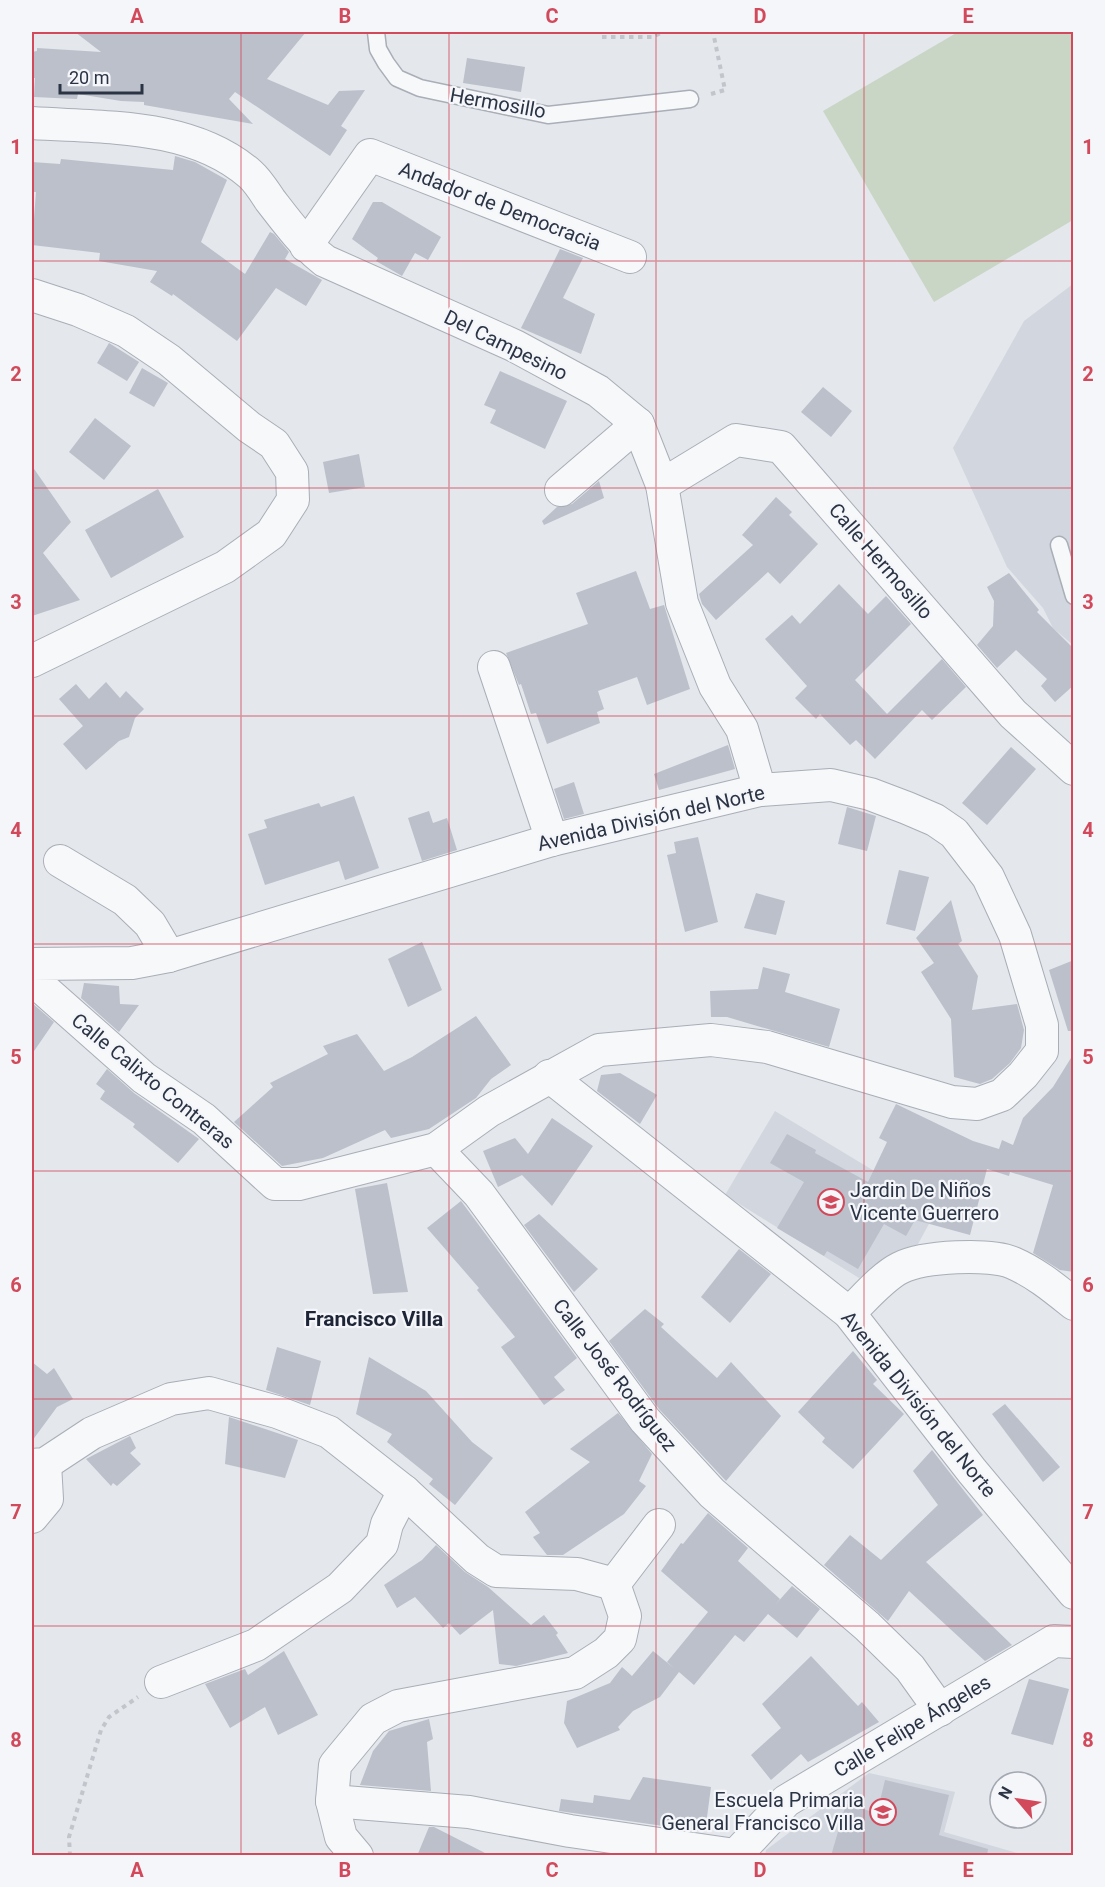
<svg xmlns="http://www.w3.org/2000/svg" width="1105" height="1887" viewBox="0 0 1105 1887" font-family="Roboto,sans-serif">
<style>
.built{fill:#d2d6de}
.green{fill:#c9d6c5}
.building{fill:#bbc0ca}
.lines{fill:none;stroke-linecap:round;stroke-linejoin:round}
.service-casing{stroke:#a9aeb7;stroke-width:19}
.minor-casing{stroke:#a9aeb7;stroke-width:34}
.path{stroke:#c2c5cb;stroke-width:4;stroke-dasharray:4.5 4.5;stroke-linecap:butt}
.service{stroke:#f7f8fa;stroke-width:16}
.minor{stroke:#f7f8fa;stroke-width:32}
.grid{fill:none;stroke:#d1495b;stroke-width:1.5;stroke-opacity:0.55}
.labels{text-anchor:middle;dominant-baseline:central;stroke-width:4.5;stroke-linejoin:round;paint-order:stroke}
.street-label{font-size:20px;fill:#2b3445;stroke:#f4f6f9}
.poi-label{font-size:20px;fill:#2b3445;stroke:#f4f6f9;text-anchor:start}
.neighbourhood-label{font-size:21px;font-weight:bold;fill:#1d2536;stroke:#f4f6f9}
.neatline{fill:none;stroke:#d1495b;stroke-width:2}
.grid-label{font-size:20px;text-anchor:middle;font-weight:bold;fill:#d1495b}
</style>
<rect width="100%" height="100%" fill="#e4e7ec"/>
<g class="built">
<path d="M1073 284V645L1053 628 1043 608 1007 567 953 448 1024 321Z"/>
<path d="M775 1111 937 1209 918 1244 859 1278 725 1195Z"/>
<path d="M869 1773 955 1792 944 1832 1024 1855 765 1856 766 1850Z"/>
</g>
<path class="green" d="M958 32H1073V220L934 302 823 111Z"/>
<g class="building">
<path d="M75 32H306L267 79 328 105 339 91 365 90 341 126 347 130 330 156 235 92 229 99 253 124 144 105V102L121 101 78 94 77 99 34 97 35 78H32V52L37 51V48L101 52Z"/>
<path d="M467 58 525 67 521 92 463 83Z"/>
<path d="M175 156 195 162 227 180 201 242 245 274 270 232 274 234 289 252 285 259 322 280 306 306 276 288 237 341 173 294 172 296 150 282 157 271 99 261 100 253 32 245 36 192H32V162L60 164 61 159 173 170Z"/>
<path d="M373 202H382L441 237 428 260 415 253 402 276 376 261 378 258 352 239Z"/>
<path d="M560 249 583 258 563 298 595 314 581 354 521 328Z"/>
<path d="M109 343 139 362 127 381 97 363Z"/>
<path d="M142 368 168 383 154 407 129 393Z"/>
<path d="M500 371 567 401 545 449 490 423 496 410 484 405Z"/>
<path d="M823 387 852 411 831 437 801 412Z"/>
<path d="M95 418 131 446 104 480 69 452Z"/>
<path d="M359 454 365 487 329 493 323 462Z"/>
<path d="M32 466 71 522 43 553 80 600 32 616Z"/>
<path d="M599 481 604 498 544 525 542 521 557 507 572 504Z"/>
<path d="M158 489 184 537 111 578 85 530Z"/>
<path d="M776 497 792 512 789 515 818 544 780 584 768 572 716 620 702 604 699 594 753 545 742 535Z"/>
<path d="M636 571 650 609 664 605 690 689 647 705 637 677 598 691 604 709 597 712 600 723 547 744 536 713 531 714 521 684 519 685 506 653 588 624 576 593Z"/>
<path d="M1009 573 1039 610 1037 612 1074 649V685L1055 702 1041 686 1047 679 1016 650 997 668 977 645 993 626 994 601 987 587Z"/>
<path d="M839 584 868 614 886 596 911 624 855 680 887 714 942 659 966 687 932 720 922 710 875 759 856 740 850 745 820 714 816 719 795 698 807 686 765 639 792 615 800 624Z"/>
<path d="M106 682 120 698 126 691 144 709 135 718 129 737 119 741 86 770 63 744 83 726 59 699 76 684 89 699Z"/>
<path d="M728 745 735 769 659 790 654 774Z"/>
<path d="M1011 747 1036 769 987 825 962 803Z"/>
<path d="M574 782 584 814 564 819 554 789Z"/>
<path d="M354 796 379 868 345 880 339 861 265 885 248 834 267 828 264 820 319 803 321 807Z"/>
<path d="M847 807 876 816 867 851 838 844Z"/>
<path d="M429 811 433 823 447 818 457 850 422 861 408 818Z"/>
<path d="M698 837 718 922 685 932 667 855 676 853 674 842Z"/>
<path d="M899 870 929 877 915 931 886 924Z"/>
<path d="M756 893 785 901 776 935 744 928Z"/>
<path d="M951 900 962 941 958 944 978 976 972 1010 1017 1004 1024 1030 1021 1048 1010 1063 992 1079 980 1084 954 1077 951 1019 921 972 934 963 916 938Z"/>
<path d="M422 942 442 990 408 1007 388 959Z"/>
<path d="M1074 960V1031H1068L1049 970Z"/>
<path d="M763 967 790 974 785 992 840 1009 829 1047 727 1017H711L710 991 758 989Z"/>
<path d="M84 983 119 986 120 1004 139 1005 119 1032 81 998Z"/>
<path d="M32 1003 54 1022 32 1054Z"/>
<path d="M476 1016 511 1065 491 1079 476 1098 429 1129 391 1138 385 1130 323 1158 282 1166 234 1122 273 1087 270 1083 328 1054 323 1046 357 1034 384 1071 412 1057Z"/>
<path d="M1074 1053V1272L1060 1270 1033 1253 1053 1185 1010 1172 1009 1176 987 1169 970 1235 915 1220 906 1236 884 1224 858 1269 827 1251 824 1256 777 1228 804 1182 770 1163 787 1134 816 1150 815 1153 868 1182 887 1142 879 1138 896 1104 973 1141 999 1149 1002 1140 1013 1145 1023 1118 1053 1087Z"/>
<path d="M107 1069 134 1093 199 1139 178 1163 133 1127 135 1124 100 1099 105 1091 96 1084Z"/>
<path d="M620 1073 657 1095 640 1124 597 1091 601 1075Z"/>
<path d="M552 1118 593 1146 552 1206 522 1175 498 1187 483 1151 515 1138 528 1154Z"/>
<path d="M387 1183 408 1292 373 1294 355 1189Z"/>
<path d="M461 1201 577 1358 554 1377 565 1390 544 1405 501 1347 515 1337 477 1290 479 1288 427 1228Z"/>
<path d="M539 1214 598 1269 574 1292 524 1225Z"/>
<path d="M739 1249 771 1274 730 1323 701 1297Z"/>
<path d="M645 1309 664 1324 661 1327 717 1378 731 1362 781 1416 726 1481 659 1409 609 1341Z"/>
<path d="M277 1347 321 1361 310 1405 266 1390Z"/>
<path d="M853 1351 877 1380 873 1384 904 1414 853 1469 822 1442 825 1438 798 1412Z"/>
<path d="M369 1357 426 1391 472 1442 493 1458 455 1505 429 1484 433 1479 387 1442 392 1434 356 1414Z"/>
<path d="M32 1362 47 1374 54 1368 73 1399 57 1407 32 1441Z"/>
<path d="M1005 1404 1060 1467 1043 1482 992 1414Z"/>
<path d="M618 1413 652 1454 639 1481 646 1486 624 1514 563 1555H547L533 1537 540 1533 525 1512 590 1462 570 1449Z"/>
<path d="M229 1417 298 1440 285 1478 225 1464Z"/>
<path d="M130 1436 136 1448 130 1453 141 1464 117 1486 113 1483 111 1486 86 1459Z"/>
<path d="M932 1450 983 1515 926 1562 1012 1645 985 1661 909 1591 888 1621 824 1565 850 1535 881 1560 938 1505 913 1471Z"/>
<path d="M708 1513 748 1548 738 1561 780 1599 775 1605 792 1586 820 1609 797 1638 768 1614 744 1642 735 1635 694 1685 679 1672 660 1697 633 1711 618 1727 620 1730 577 1748 564 1723 567 1701 610 1683 622 1667 632 1676 653 1651 675 1669 667 1662 708 1612 661 1571 681 1543 683 1544Z"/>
<path d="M436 1545 465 1572 488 1587 531 1625 544 1615 558 1633 556 1635 568 1653 516 1666 499 1664 493 1610 460 1635 449 1623 443 1628 415 1597 397 1608 384 1585 422 1560Z"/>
<path d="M284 1651 318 1715 278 1735 265 1707 230 1728 205 1684 245 1669 248 1675Z"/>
<path d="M811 1656 858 1706 862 1702 879 1722 808 1762 801 1754 771 1780 751 1755 781 1728 762 1704Z"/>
<path d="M1029 1679 1069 1689 1053 1745 1011 1734Z"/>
<path d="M429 1719 433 1739 427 1742 431 1791 360 1785 373 1751 389 1731Z"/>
<path d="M643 1777 711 1787 705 1832 559 1811 561 1799 593 1803 594 1795 630 1800Z"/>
<path d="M885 1780 949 1795 939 1835 988 1849 987 1856H831L846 1804 877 1813Z"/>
<path d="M429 1827H434L491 1856H417Z"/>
</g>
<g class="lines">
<defs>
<g id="service">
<path d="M376 32 378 49 386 63 397 78 420 88 548 115 690 99"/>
<path d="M1059 545 1074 596"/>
</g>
<g id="minor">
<path d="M32 123C105 128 191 123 250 174 258 181 264 191 270 200 287 222 303 244 325 261L515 346 598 391 638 424 662 485 682 603 715 686 742 729 760 790"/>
<path d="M306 246 370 155 630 257"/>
<path d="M32 295 78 310 126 331 169 360 249 427 274 444 292 472 293 500 271 534 225 567 32 661"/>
<path d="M662 485 736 440 781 447 1013 714 1074 769"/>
<path d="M561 490 638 424"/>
<path d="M494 667 552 840"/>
<path d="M60 861 125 900 150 924 169 956"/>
<path d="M32 964 132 963 169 956 552 840 760 790 831 785 870 794 907 808 935 820 954 833 988 877 1015 935 1042 1025V1051L1023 1075 1002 1095 977 1104 952 1102 767 1047 711 1040 599 1050 489 1111 436 1149 299 1184H275L204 1119 144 1078 32 979"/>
<path d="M549 1076 849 1313 972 1471 1074 1593"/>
<path d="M436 1149 479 1194 645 1420 712 1493 867 1626 910 1668 940 1710"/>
<path d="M849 1313C864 1299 882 1277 900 1268 923 1256 991 1253 1013 1263 1036 1273 1054 1288 1074 1304"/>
<path d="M32 1465 45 1464 92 1433 171 1399 209 1393 277 1412 329 1432 404 1491 477 1559 496 1571 577 1574 614 1584"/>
<path d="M32 1517 47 1499 45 1464"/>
<path d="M614 1584 659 1525"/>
<path d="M161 1682 256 1645 340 1588 382 1544 387 1524 404 1491"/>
<path d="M332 1801 469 1812 570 1831 735 1855"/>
<path d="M357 1856 341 1837 332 1801 335 1765 373 1719 398 1706 575 1673 606 1653 620 1639 625 1616 614 1584"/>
<path d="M735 1856 786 1801 1054 1641 1074 1642"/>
</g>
</defs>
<use href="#service" class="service-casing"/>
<use href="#minor" class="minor-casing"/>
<g class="path">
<path d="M602 37H652L663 32"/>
<path d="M711 94 725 90 713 32"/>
<path d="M70 1856 69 1837 101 1730 109 1717 138 1697"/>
</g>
<use href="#service" class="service"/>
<use href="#minor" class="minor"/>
</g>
<path class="grid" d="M241 32V1856M449 32V1856M656 32V1856M864 32V1856M32 261H1074M32 488H1074M32 716H1074M32 944H1074M32 1171H1074M32 1399H1074M32 1626H1074"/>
<defs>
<symbol id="school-ring" viewBox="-11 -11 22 22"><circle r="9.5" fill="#f4f6f9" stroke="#d1495b" stroke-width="1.5"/><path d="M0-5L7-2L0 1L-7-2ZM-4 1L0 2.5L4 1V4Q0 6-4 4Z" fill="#d1495b"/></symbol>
</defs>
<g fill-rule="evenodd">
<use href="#school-ring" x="816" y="1187" width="30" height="30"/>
<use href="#school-ring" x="868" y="1797" width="30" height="30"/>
</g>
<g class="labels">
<g class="street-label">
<text transform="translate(498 103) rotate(10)">Hermosillo</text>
<text transform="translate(500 206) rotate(21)">Andador de Democracia</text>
<text transform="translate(506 345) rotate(26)">Del Campesino</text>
<text transform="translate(881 561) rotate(49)">Calle Hermosillo</text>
<text transform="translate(651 818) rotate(-13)">Avenida División del Norte</text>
<text transform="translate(153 1081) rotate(39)">Calle Calixto Contreras</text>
<text transform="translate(615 1375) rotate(52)">Calle José Rodríguez</text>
<text transform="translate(919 1404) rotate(51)">Avenida División del Norte</text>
<text transform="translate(912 1726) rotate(-31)">Calle Felipe Ángeles</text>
</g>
<g class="poi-label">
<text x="850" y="1190">Jardin De Niños<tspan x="850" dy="23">Vicente Guerrero</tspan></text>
<text x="864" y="1800" text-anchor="end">Escuela Primaria<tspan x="864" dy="23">General Francisco Villa</tspan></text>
</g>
<g class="neighbourhood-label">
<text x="374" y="1319">Francisco Villa</text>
</g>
</g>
<rect width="1105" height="1887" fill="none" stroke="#f4f6f9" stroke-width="66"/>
<g transform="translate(1018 1800) rotate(299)"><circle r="28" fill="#f4f6f9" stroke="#a4a8b1" stroke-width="1.5"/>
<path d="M0-4.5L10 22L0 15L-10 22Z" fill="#d1495b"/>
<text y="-9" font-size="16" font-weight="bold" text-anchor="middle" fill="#2b3445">N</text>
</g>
<path d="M60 84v9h82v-9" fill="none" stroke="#2b3445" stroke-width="3"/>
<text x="69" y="84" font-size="18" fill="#2b3445" stroke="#f4f6f9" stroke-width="4.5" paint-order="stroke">20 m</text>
<rect x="33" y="33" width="1039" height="1821" class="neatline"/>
<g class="grid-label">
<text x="137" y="23">A</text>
<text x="345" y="23">B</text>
<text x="552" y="23">C</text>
<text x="760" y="23">D</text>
<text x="968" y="23">E</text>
<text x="16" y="154">1</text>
<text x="1088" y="154">1</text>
<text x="16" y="381">2</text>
<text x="1088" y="381">2</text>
<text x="16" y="609">3</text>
<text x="1088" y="609">3</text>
<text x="16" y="837">4</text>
<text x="1088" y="837">4</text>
<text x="16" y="1064">5</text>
<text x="1088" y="1064">5</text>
<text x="16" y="1292">6</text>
<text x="1088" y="1292">6</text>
<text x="16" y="1519">7</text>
<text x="1088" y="1519">7</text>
<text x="16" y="1747">8</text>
<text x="1088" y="1747">8</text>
<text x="137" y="1877">A</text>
<text x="345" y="1877">B</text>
<text x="552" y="1877">C</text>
<text x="760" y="1877">D</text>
<text x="968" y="1877">E</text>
</g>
</svg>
